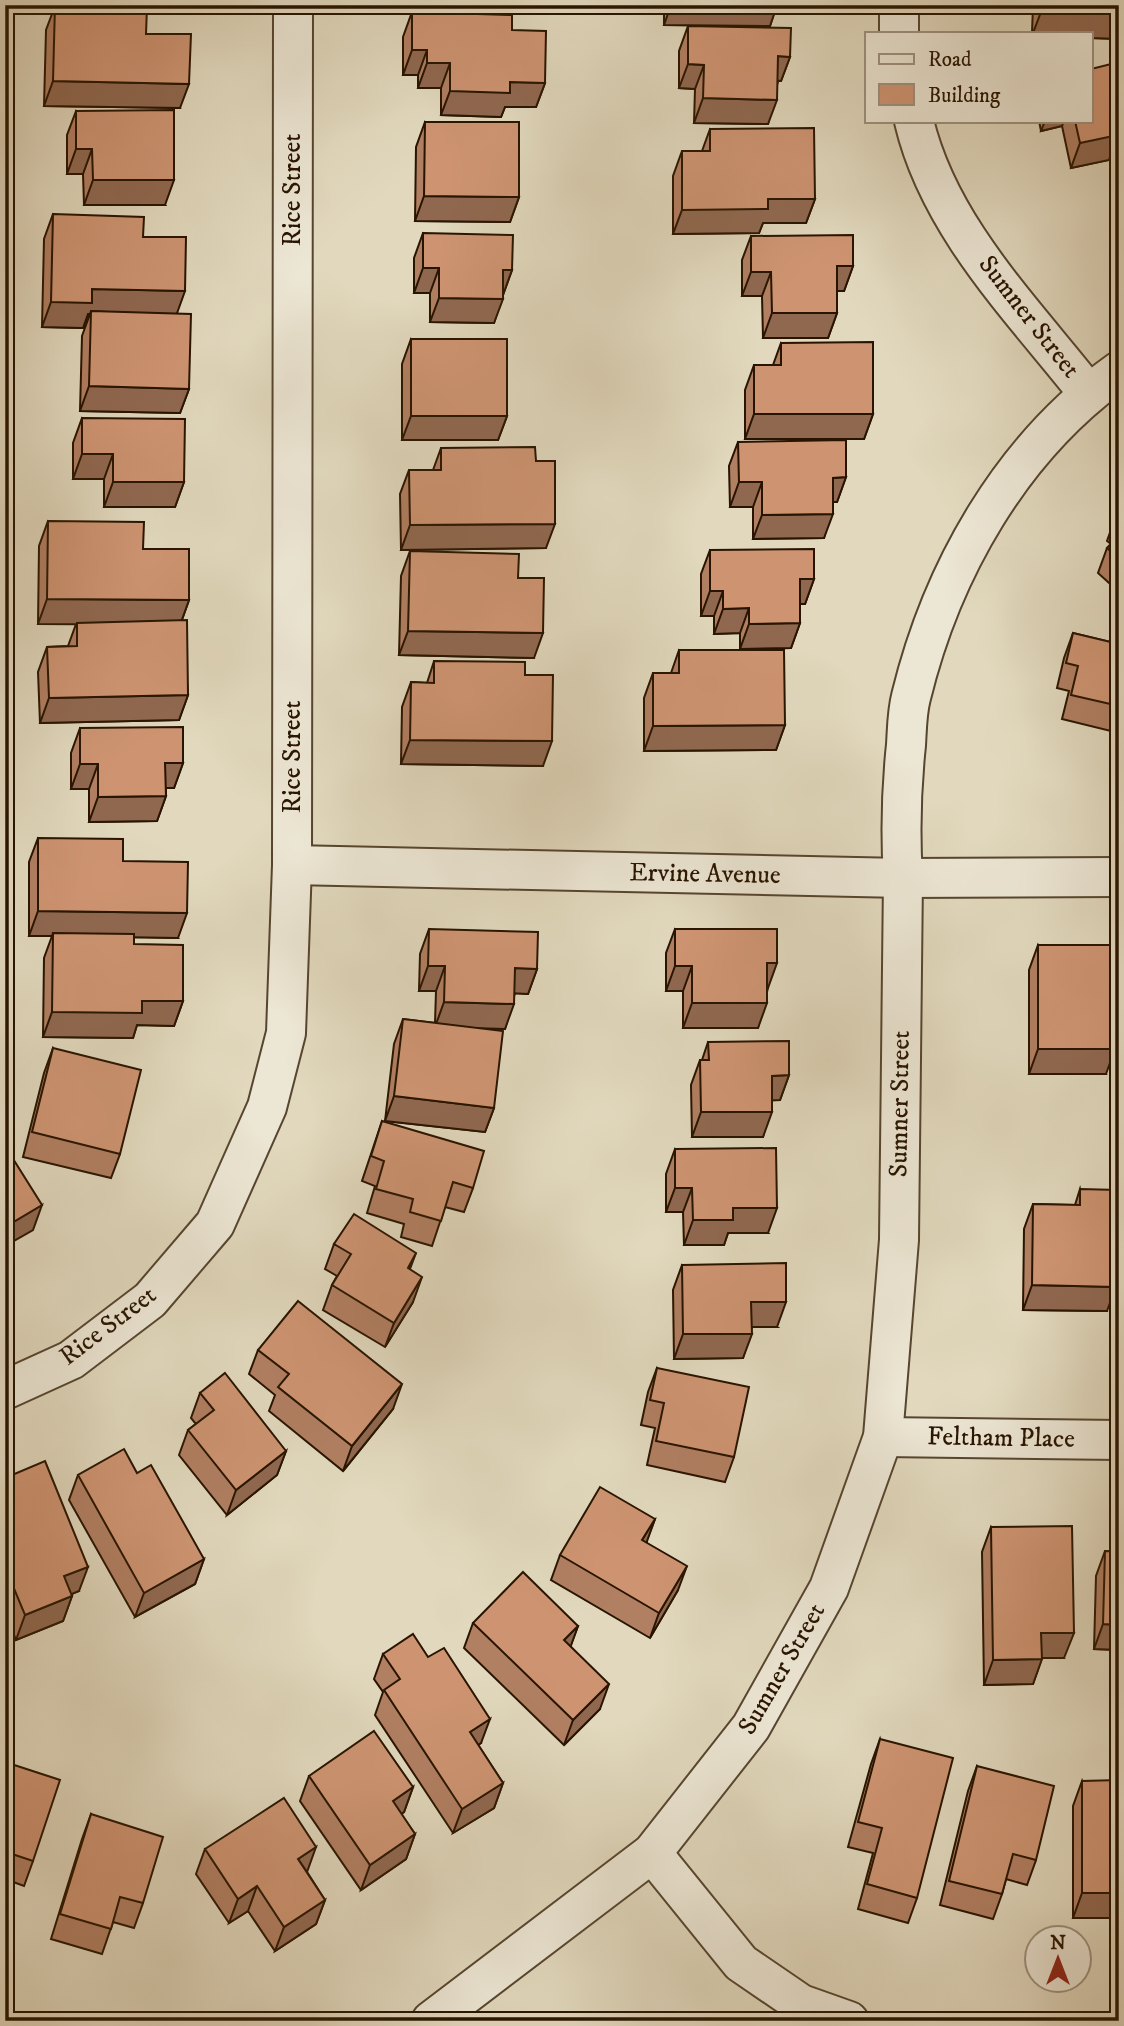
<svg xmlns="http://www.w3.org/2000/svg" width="1124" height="2026" viewBox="0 0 1124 2026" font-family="'IM FELL DW Pica',serif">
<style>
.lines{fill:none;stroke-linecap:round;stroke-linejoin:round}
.minor-casing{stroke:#56452f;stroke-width:42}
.minor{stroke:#ece6d4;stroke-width:38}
.wall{fill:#b17f62;stroke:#281400;stroke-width:2}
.shaded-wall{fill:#906850;stroke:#281400;stroke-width:2}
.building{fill:#ce9472;stroke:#281400;stroke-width:2}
.labels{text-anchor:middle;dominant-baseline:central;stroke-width:7;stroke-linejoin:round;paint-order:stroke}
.street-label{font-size:26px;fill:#281400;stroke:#ece6d4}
</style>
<rect width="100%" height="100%" fill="#e1d8bd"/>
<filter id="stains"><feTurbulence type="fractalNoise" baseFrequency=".00286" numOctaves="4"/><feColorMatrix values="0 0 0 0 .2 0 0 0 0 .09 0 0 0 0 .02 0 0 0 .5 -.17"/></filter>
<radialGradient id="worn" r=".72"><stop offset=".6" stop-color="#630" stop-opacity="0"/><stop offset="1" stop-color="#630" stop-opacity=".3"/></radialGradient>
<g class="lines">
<defs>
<g id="minor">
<path d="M899 5V33"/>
<path d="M914 121C939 227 1022 309 1088 393"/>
<path d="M292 865 903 878 1119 877"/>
<path d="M5 1390 71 1360 150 1300 215 1224 267 1107 286 1033 292 865 293 5"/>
<path d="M883 1437 1119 1440"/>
<path d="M652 1853 741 1963 801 2004 849 2021"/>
<path d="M431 2021 652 1853 751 1727 829 1588 883 1437 899 1240 903 878C900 830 901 792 906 745 907 729 907 712 911 697 942 570 1011 448 1119 371"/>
</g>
</defs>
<use href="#minor" class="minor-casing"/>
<use href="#minor" class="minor"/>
</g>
<g class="wall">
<path d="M133 5V7L180 108 44 106 46 30 55 6 51 5Z"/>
<path d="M664 5H777L770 26 664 25Z"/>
<path d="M1033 5H1119V39L1091 38V33H1032Z"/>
<path d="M412 12 512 30 545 83 536 107H505L501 117 441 115V88H418V75H403V37Z"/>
<path d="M688 26 790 57 781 81H778L768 124 694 123 695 89 679 88V51Z"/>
<path d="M76 111 165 205H84L83 174H67V135Z"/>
<path d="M1039 121H1091L1113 148 1109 160 1071 168 1062 126 1041 131Z"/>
<path d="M425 122 519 197 510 222 415 221 416 147Z"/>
<path d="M710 129 815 199 806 223H763L759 233 673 234V176L682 151H702Z"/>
<path d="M53 214 143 237 177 314 189 389 180 413 80 411 82 336 90 314H88L83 328 42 327 44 239Z"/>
<path d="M423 233 512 270 503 295 494 323 430 322V293H414V258Z"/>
<path d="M751 236 853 266 844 291H837V313L828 338H763L762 296H742V260Z"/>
<path d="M411 339 507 416 498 440H402V364Z"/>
<path d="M781 343 873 414 864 439H745V390L754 365H773Z"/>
<path d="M82 418 184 482 175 507H104V479H73V443Z"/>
<path d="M738 442 846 477 837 502H833L824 538 753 539V507H730L729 466Z"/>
<path d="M441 448 536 461 546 548 401 550 400 494 409 470H433Z"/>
<path d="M1119 514V592L1098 573 1107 548 1111 544 1107 541 1116 516Z"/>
<path d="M48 521 143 549 189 600 182 620 188 695 179 720 40 723 38 672 47 647 68 646 76 624H38L39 546Z"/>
<path d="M710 550 814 579 805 604H800V623L791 648 740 649V633L714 634V616H701V574Z"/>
<path d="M410 551 518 578 534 658 399 655 401 576Z"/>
<path d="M1073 633 1119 644V733L1062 719 1069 691 1057 688 1064 658Z"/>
<path d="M679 650 785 725 776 750 644 751V698L653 673H671Z"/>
<path d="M434 661 525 675 543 766 401 764 402 707 411 682 427 683Z"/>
<path d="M80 728 183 763 174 788H166V796L157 821 89 822V789H71V753Z"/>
<path d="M38 838 123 861 178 938 134 937V944L183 1001 174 1026 137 1025 133 1038 43 1037 44 958 52 936H29V862Z"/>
<path d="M429 929 537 969 528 994 515 993 505 1029 479 1028 494 1108 485 1132 385 1121 394 1044 403 1019 435 1023 436 991H419L420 954Z"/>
<path d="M675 929 768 988 758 1028H683V991H666V953Z"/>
<path d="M1038 945 1106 1074H1029V970Z"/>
<path d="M708 1042 789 1075 780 1100H772L763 1137H692L691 1085 700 1060H702Z"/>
<path d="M53 1048 120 1154 111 1178 23 1157 44 1073Z"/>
<path d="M382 1121 473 1188 464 1212 445 1207 432 1246 401 1237 404 1224 367 1213 375 1186 362 1181Z"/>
<path d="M675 1149 768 1233H728L724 1245H684L683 1212H666V1174Z"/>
<path d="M1080 1189 1107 1311 1023 1310 1024 1229 1033 1204 1075 1205Z"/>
<path d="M334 1244 410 1270 413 1302 385 1347 323 1310 332 1285 337 1276 325 1269Z"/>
<path d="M682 1265 777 1327H752L743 1358 674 1359 673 1290Z"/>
<path d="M258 1350 393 1409 343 1471 269 1411 275 1395 249 1374Z"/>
<path d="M657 1368 734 1457 725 1482 647 1465 655 1428 641 1425 648 1392Z"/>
<path d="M200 1393 286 1451 277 1475 227 1515 179 1455 188 1430 196 1424 191 1418Z"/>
<path d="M137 1473 204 1559 195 1584 135 1617 69 1500 78 1475Z"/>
<path d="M5 1478 79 1591 71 1594 72 1596 63 1621 16 1640 5 1613Z"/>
<path d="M655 1519 646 1542 678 1590 650 1638 551 1580 560 1555Z"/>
<path d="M991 1527 1064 1658H1042L1033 1684 984 1685 982 1552Z"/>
<path d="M1105 1551 1119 1552V1650L1094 1649 1096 1576Z"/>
<path d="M473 1623 578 1626 570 1647 600 1709 564 1745 464 1648Z"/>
<path d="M383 1654 481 1743 478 1745 503 1783 494 1808 453 1833 375 1715 383 1692 374 1679Z"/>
<path d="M880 1739 917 1898 908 1923 858 1909 873 1853 848 1847 871 1764Z"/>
<path d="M5 1762 33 1861 24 1886 5 1879Z"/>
<path d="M977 1766 1036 1860 1027 1885 1006 1879 1002 1894 993 1919 940 1905 968 1791Z"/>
<path d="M309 1776 413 1787 404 1812 401 1814 415 1834 406 1859 361 1890 300 1801Z"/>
<path d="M1082 1781 1119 1918H1073V1806Z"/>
<path d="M91 1814 143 1903 134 1928 113 1922 102 1954 51 1939 82 1839Z"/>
<path d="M205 1849 307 1872 325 1900 316 1924 275 1951 248 1911 229 1923 196 1874Z"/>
</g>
<g class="shaded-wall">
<path d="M52 5H133V7Z"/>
<path d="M416 5H511L509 10H414Z"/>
<path d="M671 5H777L770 26 664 25Z"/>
<path d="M1041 12 1119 14V39L1091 38V33H1033Z"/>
<path d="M412 50H427L418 75H403Z"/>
<path d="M778 56 790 57 781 81 769 80Z"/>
<path d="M427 63H450L441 88H418Z"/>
<path d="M688 64 704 65 695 89 679 88Z"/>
<path d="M53 81 189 84 180 108 44 106Z"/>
<path d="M510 82 545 83 536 107H505L501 117 441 115 450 91Z"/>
<path d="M703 98 777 100 768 124 694 123Z"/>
<path d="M1045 121H1064L1062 126 1041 131Z"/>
<path d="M1119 124V146L1113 148 1109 160 1071 168 1080 143Z"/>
<path d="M76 149H92L83 174H67Z"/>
<path d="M93 180H174L165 205H84Z"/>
<path d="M424 196 519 197 510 222 415 221Z"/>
<path d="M768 199H815L806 223H763L759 233 673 234 682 210Z"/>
<path d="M837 266H853L844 291H828Z"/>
<path d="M423 268H439L430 293H414Z"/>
<path d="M503 270H512L503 295H494Z"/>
<path d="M751 272H771L762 296H742Z"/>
<path d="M92 289 185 291 176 316 91 311 90 314H88L83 328 42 327 51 302Z"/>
<path d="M439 298 503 299 494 323 430 322Z"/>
<path d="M772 313H837L828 338H763Z"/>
<path d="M89 386 189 389 180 413 80 411Z"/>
<path d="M754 414H873L864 439H745Z"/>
<path d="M411 416H507L498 440H402Z"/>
<path d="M82 454H113L104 479H73Z"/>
<path d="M846 477 837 502H824L833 478Z"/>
<path d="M113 482H184L175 507H104Z"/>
<path d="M739 482H762L753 507H730Z"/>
<path d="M833 514 824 538 753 539 762 515Z"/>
<path d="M555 524 546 548 401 550 410 525Z"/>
<path d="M800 579H814L805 604H791Z"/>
<path d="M710 591H723L714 616H701Z"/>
<path d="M47 599 189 600 180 625 38 624Z"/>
<path d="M749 608 740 633 714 634 723 609Z"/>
<path d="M800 623 791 648 740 649 749 624Z"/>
<path d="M408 631 543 633 534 658 399 655Z"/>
<path d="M188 695 179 720 40 723 49 698Z"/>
<path d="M785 725 776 750 644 751 653 726Z"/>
<path d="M410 740 552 741 543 766 401 764Z"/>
<path d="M165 763H183L174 788H156Z"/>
<path d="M80 764H98L89 789H71Z"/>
<path d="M166 796 157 821 89 822 98 797Z"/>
<path d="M38 911 187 913 178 938 53 936V933L52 936H29Z"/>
<path d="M767 963H777L768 988H758Z"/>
<path d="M428 966H445L436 991H419Z"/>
<path d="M675 966H692L683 991H666Z"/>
<path d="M515 968 537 969 528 994 506 993Z"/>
<path d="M142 1001H183L174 1026 137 1025 133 1038 43 1037 52 1012Z"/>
<path d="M444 1002 514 1004 505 1029 435 1027Z"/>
<path d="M692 1003H767L758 1028H683Z"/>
<path d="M1038 1049H1115L1106 1074H1029Z"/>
<path d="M789 1075 780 1100 763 1101 772 1076Z"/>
<path d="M394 1096 494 1108 485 1132 385 1121Z"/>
<path d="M701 1112H772L763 1137H692Z"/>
<path d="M675 1188H692L683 1212H666Z"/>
<path d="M42 1205 33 1230 5 1246V1227Z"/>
<path d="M733 1208H777L768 1233H728L724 1245H684L693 1220Z"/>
<path d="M416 1253 407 1277 408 1268Z"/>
<path d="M422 1277 413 1302 385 1347 394 1323Z"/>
<path d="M1032 1285 1116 1287 1107 1311 1023 1310Z"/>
<path d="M751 1302H786L777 1327H742Z"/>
<path d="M683 1334H752L743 1358 674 1359Z"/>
<path d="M402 1384 393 1409 343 1471 352 1446Z"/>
<path d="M286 1451 277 1475 227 1515 236 1490Z"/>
<path d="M655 1519 646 1544 642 1540Z"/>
<path d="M204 1559 195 1584 135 1617 144 1593Z"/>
<path d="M687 1566 678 1590 650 1638 659 1613Z"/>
<path d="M88 1567 79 1591 55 1601 64 1576Z"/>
<path d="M72 1596 63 1621 16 1640 25 1615Z"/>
<path d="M1103 1624 1119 1625V1650L1094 1649Z"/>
<path d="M578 1626 569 1651 564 1640Z"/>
<path d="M1041 1633H1074L1064 1658H1032Z"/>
<path d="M1042 1659 1033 1684 984 1685 993 1660Z"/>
<path d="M609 1684 600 1709 564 1745 573 1720Z"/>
<path d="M490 1719 481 1743 461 1757 470 1732Z"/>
<path d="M503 1783 494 1808 453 1833 462 1809Z"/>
<path d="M413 1787 404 1812 384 1826 393 1801Z"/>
<path d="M415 1834 406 1859 361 1890 370 1865Z"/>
<path d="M316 1847 307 1872 298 1859Z"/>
<path d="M257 1886 248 1911 229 1923 238 1899Z"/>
<path d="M1082 1893H1119V1918H1073Z"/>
<path d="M325 1900 316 1924 275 1951 284 1927Z"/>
</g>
<g class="building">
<path d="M55 5 147 7 146 34H191L189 84 53 81Z"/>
<path d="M1041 5H1119V14L1041 12Z"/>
<path d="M412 12 512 15V30L546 31 545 83 510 82V93L450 91V63H427V50H412Z"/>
<path d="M688 26 791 28 790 57 778 56 777 100 703 98 704 65 688 64Z"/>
<path d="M1119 62V124L1116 125 1118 135 1080 143 1075 121H1091V69Z"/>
<path d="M174 110V180H93L92 149H76V111Z"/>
<path d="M425 122H519V197L424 196Z"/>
<path d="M814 128 815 199H768V209L682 210V151H710V129Z"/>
<path d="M53 214 144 217 143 237H186L185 291 92 289V303L51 302Z"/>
<path d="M423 233 513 235 512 270H503V299L439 298V268H423Z"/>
<path d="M853 235V266H837V313H772L771 272H751V236Z"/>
<path d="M91 311 191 314 189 389 89 386Z"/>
<rect x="411" y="339" width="96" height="77"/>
<path d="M873 342V414H754V365H781V343Z"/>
<path d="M82 418 185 419 184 482H113V454H82Z"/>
<path d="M846 440V477L833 478V514L762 515V482H739L738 442Z"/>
<path d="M535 447 536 461H555V524L410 525 409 470H441V448Z"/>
<path d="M48 521 144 522 143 549H189V600L47 599Z"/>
<path d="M1119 536V559L1107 548Z"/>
<path d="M814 549V579H800V623L749 624V608L723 609V591H710V550Z"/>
<path d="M410 551 519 554 518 578H544L543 633 408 631Z"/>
<path d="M187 620 188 695 49 698 47 647 77 646V623Z"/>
<path d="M1073 633 1119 644V706L1071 695 1078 666 1066 663Z"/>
<path d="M679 650H784L785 725 653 726V673H679Z"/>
<path d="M434 661 525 662V675H553L552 741 410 740 411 682 434 683Z"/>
<path d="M183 727V763H165L166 796 98 797V764H80V728Z"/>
<path d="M38 838 123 839V861L188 862 187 913 38 911Z"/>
<path d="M429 929 538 932 537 969 515 968 514 1004 444 1002 445 966H428Z"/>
<path d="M675 929H777V963H767V1003H692V966H675Z"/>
<path d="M53 933 134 934V944L183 945V1001H142V1013L52 1012Z"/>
<rect x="1038" y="945" width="77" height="104"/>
<path d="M403 1019 503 1031 494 1108 394 1096Z"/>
<path d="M789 1041V1075L772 1076V1112H701L700 1060H709L708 1042Z"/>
<path d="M53 1048 141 1070 120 1154 32 1132Z"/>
<path d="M382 1121 484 1151 473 1188 453 1182 441 1221 410 1212 413 1199 376 1189 384 1161 371 1156Z"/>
<path d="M5 1146 42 1205 5 1227Z"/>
<path d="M776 1148 777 1208H733V1220H693L692 1188H675V1149Z"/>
<path d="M1080 1189 1118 1190 1116 1287 1032 1285 1033 1204 1080 1205Z"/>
<path d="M354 1214 416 1253 408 1268 422 1277 394 1323 332 1285 351 1254 334 1244Z"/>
<path d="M786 1263V1302H751L752 1334H683L682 1265Z"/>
<path d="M298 1301 402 1384 352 1446 278 1387 289 1374 258 1350Z"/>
<path d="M657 1368 749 1387 734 1457 656 1441 664 1403 650 1400Z"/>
<path d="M225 1373 286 1451 236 1490 188 1430 214 1410 200 1393Z"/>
<path d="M124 1449 137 1473 151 1465 204 1559 144 1593 78 1475Z"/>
<path d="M45 1461 88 1567 64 1576 72 1596 25 1615 5 1567V1478Z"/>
<path d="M600 1487 655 1519 642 1540 687 1566 659 1613 560 1555Z"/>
<path d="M1072 1526 1074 1633H1041L1042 1659 993 1660 991 1527Z"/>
<path d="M1105 1551 1119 1552V1625L1103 1624Z"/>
<path d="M523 1572 578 1626 564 1640 609 1684 573 1720 473 1623Z"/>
<path d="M413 1634 428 1657 444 1648 490 1719 470 1732 503 1783 462 1809 384 1690 400 1679 383 1654Z"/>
<path d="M374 1731 413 1787 393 1801 415 1834 370 1865 309 1776Z"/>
<path d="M880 1739 953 1758 917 1898 867 1884 882 1828 858 1822Z"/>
<path d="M5 1762 60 1780 33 1861 6 1852 5 1854Z"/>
<path d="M977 1766 1054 1786 1036 1860 1013 1854 1002 1894 949 1881Z"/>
<path d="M1119 1780V1893H1082V1781Z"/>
<path d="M284 1798 316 1847 298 1859 325 1900 284 1927 257 1886 238 1899 205 1849Z"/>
<path d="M91 1814 163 1837 143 1903 120 1897 111 1929 60 1914Z"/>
</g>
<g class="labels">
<g class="street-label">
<text transform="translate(292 190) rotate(-90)">Rice Street</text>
<text transform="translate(1029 317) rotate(52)">Sumner Street</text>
<text transform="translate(292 757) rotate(-90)">Rice Street</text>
<text transform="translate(705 874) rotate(1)">Ervine Avenue</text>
<text transform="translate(900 1104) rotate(-89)">Sumner Street</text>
<text transform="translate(108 1326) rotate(-37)">Rice Street</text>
<text transform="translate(1001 1438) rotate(1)">Feltham Place</text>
<text transform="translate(782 1669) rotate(-60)">Sumner Street</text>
</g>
</g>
<rect width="1124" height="2026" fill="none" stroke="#e1d8bd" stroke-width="28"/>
<rect x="7" y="7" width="1110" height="2012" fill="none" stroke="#281400" stroke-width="3.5"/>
<rect x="14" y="14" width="1096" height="1998" fill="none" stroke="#281400" stroke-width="2"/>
<rect x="865" y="32" width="228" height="91" fill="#ece6d4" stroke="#9e927f" stroke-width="2"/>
<rect x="879" y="54" width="35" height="10" fill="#ece6d4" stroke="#9e927f" stroke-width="2"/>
<text x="928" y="66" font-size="21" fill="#281400">Road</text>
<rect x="879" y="84" width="35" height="21" fill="#ce9472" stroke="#9e927f" stroke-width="2"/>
<text x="928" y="102" font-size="21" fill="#281400">Building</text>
<g transform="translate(1058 1959)"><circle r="33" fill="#ece6d4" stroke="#9e927f" stroke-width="2"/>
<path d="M0-5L12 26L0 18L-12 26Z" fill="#8f2418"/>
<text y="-10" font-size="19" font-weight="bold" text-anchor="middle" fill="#281400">N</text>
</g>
<rect width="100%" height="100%" filter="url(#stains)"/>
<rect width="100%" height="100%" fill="url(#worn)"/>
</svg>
